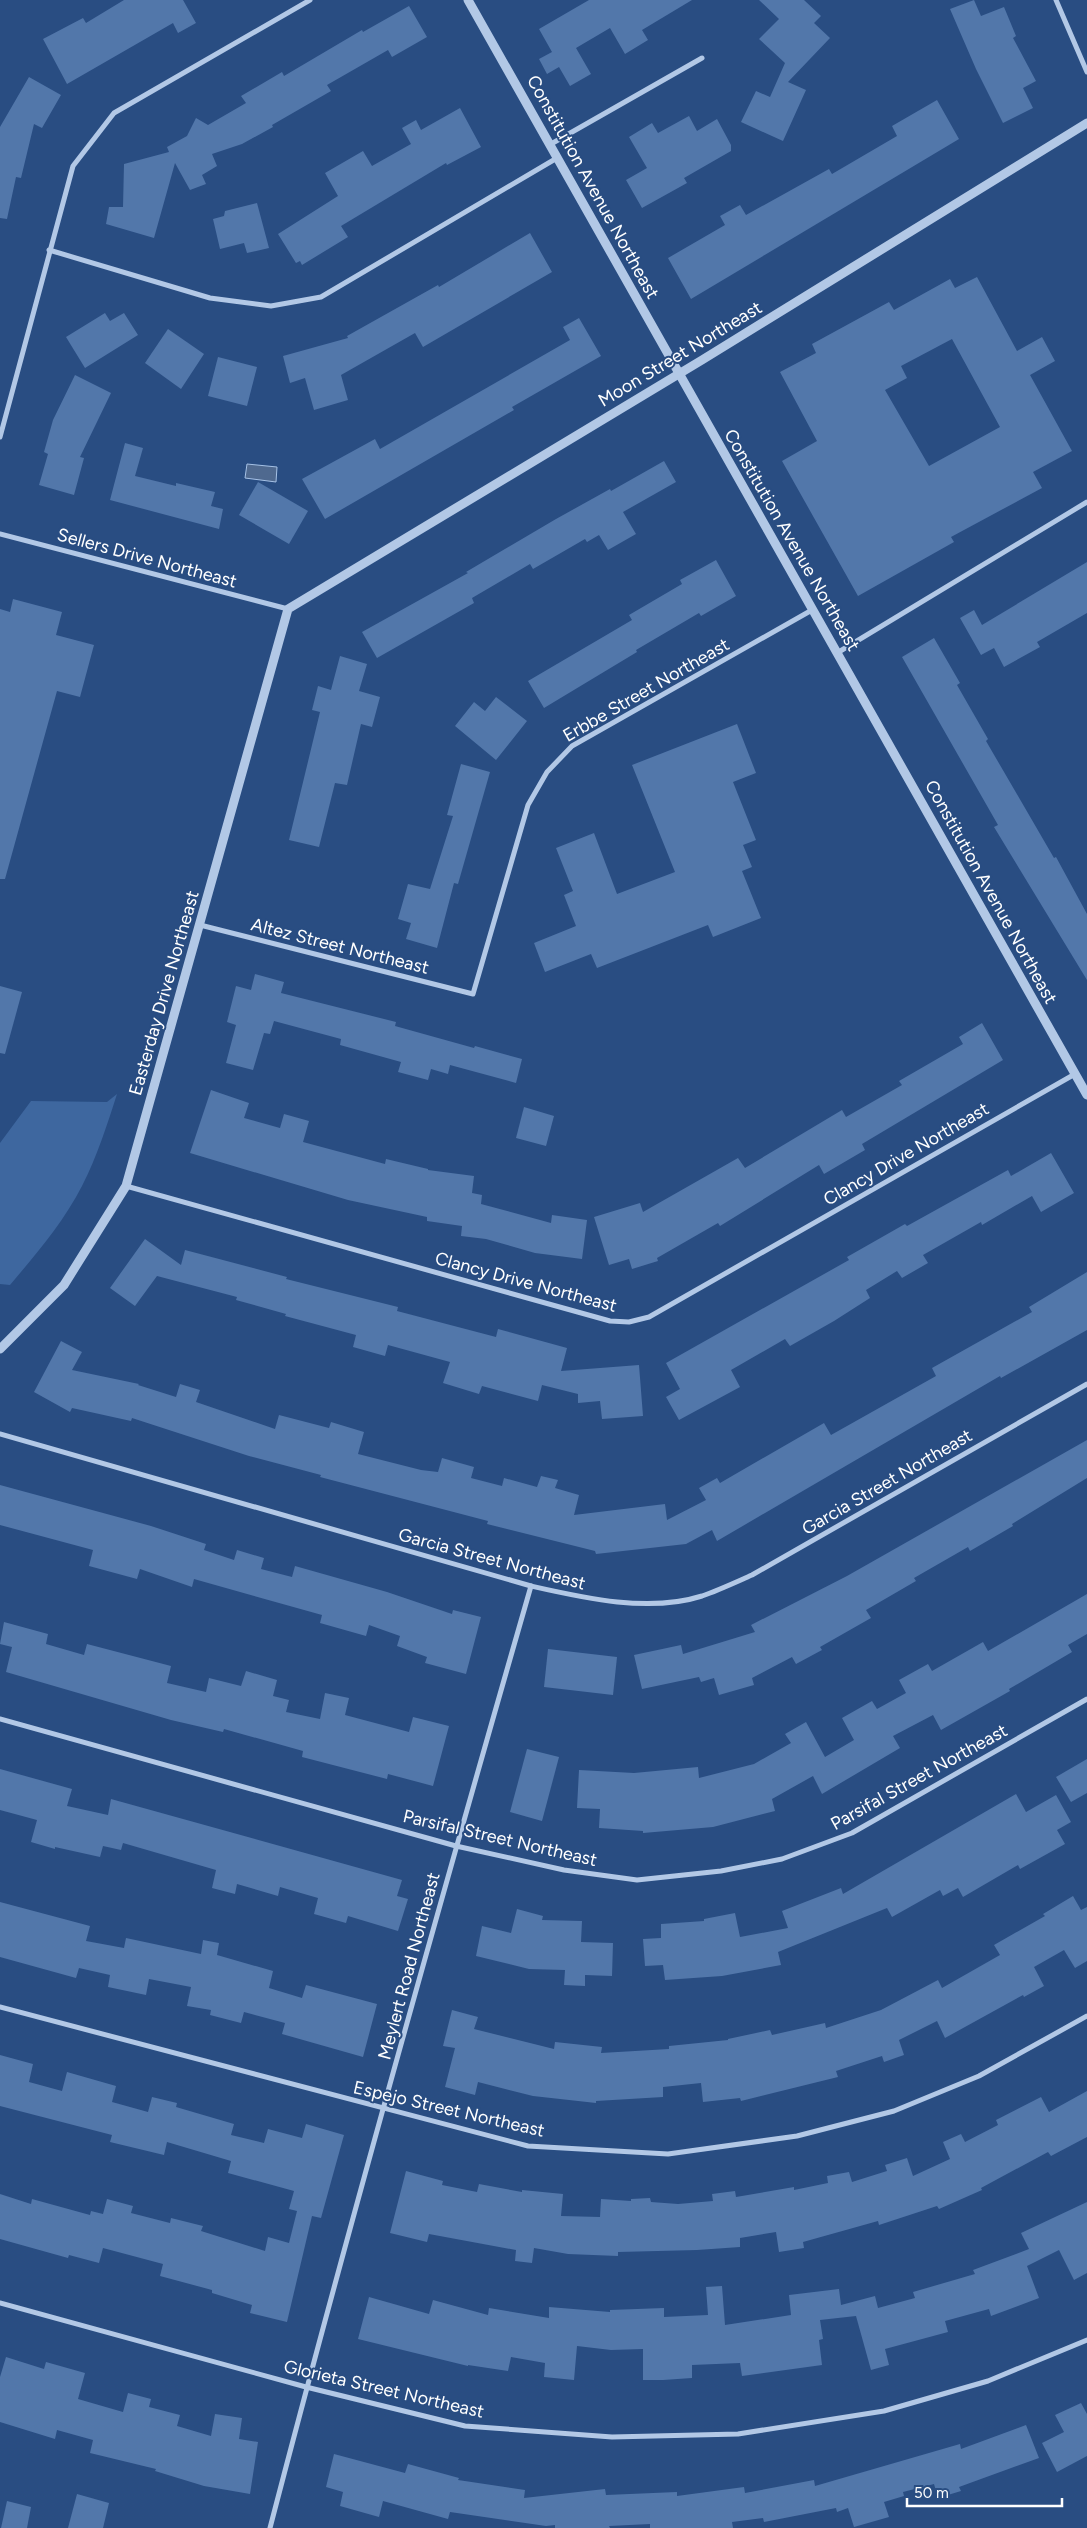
<svg xmlns="http://www.w3.org/2000/svg" width="1087" height="2528" viewBox="0 0 1087 2528" font-family="Figtree,sans-serif">
<style>
.green{fill:#3e679f}
.water{fill:#4f698f;stroke:#a6c2e6}
.building{fill:#5277aa;fill-rule:evenodd}
.lines{fill:none;stroke-linecap:round;stroke-linejoin:round}
.minor{stroke:#b2c8e6;stroke-width:5}
.tertiary{stroke:#b2c8e6;stroke-width:9}
.labels{text-anchor:middle;dominant-baseline:central;stroke-width:4;stroke-linejoin:round;paint-order:stroke}
.street-label{font-size:18px;fill:#fff;stroke:#294d82}
</style>
<rect width="100%" height="100%" fill="#294d82"/>
<path class="green" d="M117 1094C107 1125 97 1157 82 1186 63 1223 36 1254 10 1285L0 1284V1143L31 1101 107 1102Z"/>
<path class="water" d="M247 464 277 467 276 482 245 478Z"/>
<g class="building">
<path d="M124 0H183L196 23 178 33 173 23 67 84 43 39 83 18 86 23Z"/>
<path d="M589 0H692L642 30 648 40 625 54 610 28 576 48 591 74 570 86 559 67 547 74 539 59 552 52 539 29Z"/>
<path d="M759 0H804L821 16 814 23 830 38 788 82 806 90 783 141 741 122 756 91 770 97 785 63 759 39 779 19Z"/>
<path d="M974 0 981 16 1004 7 1016 36 1013 38 1036 81 1023 88 1033 108 1003 123 976 69 950 9Z"/>
<path d="M409 6 427 37 392 57 388 50 327 85 331 91 272 125 273 127 242 144 212 154 217 166 202 175 206 184 190 190 175 163 154 238 106 224 109 207H123L124 164 169 152 167 147 187 136 196 118 208 125 246 103 241 96 282 72 284 76 362 30 363 32Z"/>
<path d="M29 77 61 95 42 128 34 124 21 178 16 177 7 219 0 218V127Z"/>
<path d="M937 100 959 139 691 299 668 258 725 225 720 216 740 205 746 215 829 169 832 174 897 136 892 126Z"/>
<path d="M460 108 481 147 447 165 446 163 341 226 348 237 302 265 300 261 296 263 278 234 338 196 325 173 363 151 372 166 411 144 402 128 416 120 421 130Z"/>
<path d="M689 116 697 131 717 119 731 145V151L684 178 687 183 642 208 626 180 647 168 629 137 652 123 658 133Z"/>
<path d="M257 203 269 248 247 253 244 243 220 249 213 219 224 216 225 211Z"/>
<path d="M530 233 552 272 423 347 415 333 341 375 348 400 314 410 305 378 290 383 283 356 348 338 347 336 438 285 439 287Z"/>
<path d="M977 277 1017 351 1042 337 1055 361 1030 375 1072 451 1033 472 1042 488 951 537 954 542 858 596 782 461 817 441 780 372 816 353 812 344 889 302 894 310 950 279 955 288ZM952 339 1000 427 929 466 885 390 907 378 901 366Z"/>
<path d="M105 313 110 321 124 313 138 335 85 368 66 337Z"/>
<path d="M579 318 601 356 512 407 514 410 325 519 302 479 375 439 380 449 570 340 563 327Z"/>
<path d="M168 329 204 354 181 389 145 363Z"/>
<path d="M218 357 257 367 247 406 208 396Z"/>
<path d="M75 375 111 393 80 457 84 458 74 495 39 485 48 454 44 452 53 420Z"/>
<path d="M125 443 143 448 135 476 176 486V483L215 492 211 506 223 509 219 529 110 500Z"/>
<path d="M664 461 676 482 623 512 636 534 608 550 599 535 587 542 585 539 533 569 530 564 472 598 474 603 377 658 362 632 468 573 466 572 556 519 610 489 611 491Z"/>
<path d="M258 482 308 511 289 544 239 515Z"/>
<path d="M716 560 736 596 701 616 699 613 636 650 637 652 544 708 528 681 632 620 629 615 682 584 680 580Z"/>
<path d="M1087 562V613L1037 642 1040 647 1004 667 994 648 981 655 960 618 974 610 982 625Z"/>
<path d="M13 599 62 612 56 635 94 645 80 697 57 691 5 879H0V609L10 612Z"/>
<path d="M934 638 960 683 957 685 988 739 986 741 1054 858 1056 857 1087 914V980L994 827 998 825 902 657Z"/>
<path d="M340 656 367 664 359 691 380 697 372 727 361 724 347 785 335 783 319 847 289 840 320 712 312 710 318 686 331 690Z"/>
<path d="M496 697 527 721 496 760 455 726 474 702 485 711Z"/>
<path d="M737 724 756 773 733 782 756 840 743 845 752 867 742 871 761 918 713 937 708 925 597 968 591 954 545 972 534 943 576 926 564 895 573 891 556 848 594 833 617 894 675 872 632 765Z"/>
<path d="M461 764 490 772 458 884 454 883 437 948 406 939 411 923 398 919 408 884 430 889 453 816 447 815Z"/>
<path d="M255 974 284 982 281 993 396 1022 395 1026 474 1048 475 1046 522 1059 516 1083 450 1065 448 1074 431 1069 428 1080 398 1072 401 1062 340 1045 341 1039 274 1021 270 1034 264 1033 253 1070 226 1063 236 1025 227 1022 236 986 251 990Z"/>
<path d="M0 986 22 992 5 1054 0 1053Z"/>
<path d="M982 1023 1003 1060 862 1144 865 1150 824 1174 819 1165 720 1226 718 1223 657 1258 658 1261 632 1269 629 1259 609 1265 594 1217 640 1203 643 1212 738 1158 745 1168 842 1110 846 1117 902 1085 899 1081 963 1044 959 1037Z"/>
<path d="M211 1090 249 1103 244 1118 280 1128 284 1114 309 1121 303 1142 385 1164 386 1159 428 1169V1170L474 1176 472 1193 482 1195 481 1204 551 1223 552 1215 587 1220 582 1259 535 1253 486 1239 461 1236 462 1226 427 1221V1217L348 1200 190 1153Z"/>
<path d="M524 1107 554 1116 546 1146 516 1138Z"/>
<path d="M1051 1153 1074 1193 1041 1212 1032 1196 982 1225 981 1222 923 1255 928 1263 902 1278 897 1271 866 1290 870 1298 834 1321 790 1346 785 1339 731 1370 740 1387 679 1420 666 1397 680 1389 666 1363 849 1260 847 1257 905 1224 907 1226 1008 1170 1011 1176Z"/>
<path d="M145 1239 181 1265 185 1250 287 1277 286 1279 398 1307 397 1311 496 1337 498 1329 567 1348 561 1371 639 1365 643 1416 602 1419 600 1401 578 1403V1394L542 1385 538 1401 482 1386 479 1394 443 1383 450 1362 388 1345 385 1356 353 1347 356 1335 285 1316 286 1314 236 1300 237 1297 157 1276 135 1306 110 1288Z"/>
<path d="M1087 1272V1330L1001 1378 1000 1376 717 1541 712 1530 686 1544 596 1554 595 1551 487 1524 488 1521 320 1477 321 1475 249 1456 132 1418 131 1421 72 1408 70 1412 34 1392 61 1341 82 1352 72 1370 139 1384 138 1385 176 1397 180 1384 200 1390 196 1402 275 1429 279 1415 329 1428 331 1422 364 1432 358 1454 421 1470 438 1472 442 1458 474 1467 471 1478 502 1486 504 1478 537 1487 541 1476 558 1480 555 1488 579 1495 574 1515 665 1504 667 1520 706 1500 699 1488 717 1478 720 1483 824 1423 831 1435 936 1376 932 1368 1032 1312 1029 1307Z"/>
<path d="M1087 1440V1478L1012 1524 1013 1526 970 1551 968 1547 914 1578 916 1581 866 1610 871 1618 820 1647 822 1650 796 1664 792 1657 752 1678 754 1685 719 1695 714 1678 701 1682 699 1677 642 1689 634 1655 681 1645 683 1654 755 1632 751 1625 847 1576Z"/>
<path d="M0 1485 151 1526 206 1544 204 1550 234 1560 237 1550 264 1558 261 1569 292 1577 295 1566 387 1592 452 1614 453 1610 481 1617 466 1674 425 1663 427 1657 397 1646 400 1636 369 1625 366 1636 320 1623 322 1615 194 1579 192 1587 140 1569 137 1579 89 1566 93 1550 0 1525Z"/>
<path d="M1087 1594V1634L1068 1645 1072 1652 1009 1689 1010 1691 941 1730 933 1715 893 1736 900 1748 822 1794 813 1776 772 1799 775 1811 713 1827 643 1833V1831L599 1828 600 1809 577 1808 579 1770 634 1773 698 1767 699 1778 754 1764 791 1743 785 1734 806 1722 825 1757 854 1740 842 1718 872 1701 877 1709 906 1693 899 1680 928 1664 932 1671 983 1642 988 1651Z"/>
<path d="M4 1622 48 1634 46 1644 84 1655 87 1644 171 1666 167 1683 206 1692 209 1678 241 1686 246 1671 277 1680 273 1696 289 1700 286 1712 320 1719 325 1693 349 1698 345 1715 409 1732 413 1717 449 1726 433 1786 388 1774 387 1779 302 1757 303 1751 224 1729 223 1732 171 1720 6 1672 12 1647 0 1644Z"/>
<path d="M548 1649 617 1657 613 1695 544 1687Z"/>
<path d="M527 1749 559 1757 542 1821 510 1812Z"/>
<path d="M1087 1759V1793L1071 1802 1056 1777Z"/>
<path d="M0 1769 72 1789 67 1806 108 1815 111 1799 402 1880 397 1896 408 1899 398 1931 348 1916 346 1923 314 1914 318 1898 280 1887 278 1896 237 1884 235 1894 212 1888 216 1870 123 1843 121 1850 103 1846 100 1857 55 1847V1849L31 1842 37 1820 0 1810Z"/>
<path d="M1016 1794 1026 1812 1056 1795 1071 1822 1057 1830 1065 1844 1020 1869 1018 1865 963 1897 958 1888 943 1896 940 1890 892 1917 887 1908 778 1952 781 1965 722 1976 665 1980 663 1965 645 1966 643 1939 661 1938V1924L704 1921V1919L735 1913 740 1937 788 1928 782 1911 841 1888 843 1894Z"/>
<path d="M1073 1896 1081 1910 1087 1907V1961L1075 1968 1064 1950 1034 1967 1044 1986 1024 1997 1023 1995 945 2038 937 2021 899 2040 904 2055 884 2062 882 2056 836 2071 838 2077 741 2101 740 2098 703 2102 701 2083 663 2087V2097L596 2101V2103L533 2096 478 2082 475 2095 445 2087 455 2048 443 2046 452 2010 478 2017 474 2029 554 2049 555 2042 602 2047 601 2053 669 2049V2046L728 2040V2039L770 2030 772 2035 825 2023 826 2028 881 2010 938 1980 942 1988 1000 1955 994 1945 1045 1916 1043 1914Z"/>
<path d="M0 1902 90 1926 86 1941 124 1948 126 1938 201 1954 203 1940 219 1943 217 1955 273 1971 269 1988 302 1998 306 1985 377 2004 363 2057 282 2034 285 2023 244 2012 241 2023 210 2015 211 2010 187 2006 191 1987 149 1979 146 1995 108 1987 110 1975 79 1968 76 1978 0 1957Z"/>
<path d="M517 1909 543 1916 542 1920 582 1921 581 1942 613 1943 612 1976 585 1975V1986L564 1985 565 1970 529 1969 476 1956 482 1926 511 1933Z"/>
<path d="M0 2055 33 2064 29 2082 62 2091 67 2072 116 2086 112 2102 148 2112 152 2097 177 2103 176 2107 234 2124 231 2135 264 2143 268 2129 302 2138 306 2124 344 2135 321 2218 312 2216 287 2322 250 2313 252 2305 212 2293V2290L160 2276 163 2264 103 2248 99 2263 69 2255 68 2258 0 2239V2194L31 2204 32 2199 90 2215 91 2211 103 2214 107 2199 133 2206 131 2213 170 2223 171 2218 203 2226 201 2231 265 2251 268 2237 289 2243 297 2211 289 2209 294 2191 228 2173 231 2161 167 2142 164 2155 110 2142 112 2135 0 2106Z"/>
<path d="M1087 2091V2137L1051 2156 1048 2152 981 2188 982 2190 939 2209 937 2206 879 2225 878 2221 803 2242 804 2248 779 2252 776 2232 740 2238V2247L697 2250 618 2252V2256L568 2254 534 2248 532 2263 515 2261 516 2250 429 2234 427 2242 390 2233 406 2171 443 2181 442 2185 477 2192 479 2184 522 2192V2190L563 2194 561 2216 600 2217 601 2199 631 2201V2199L650 2198 651 2202 678 2204 713 2201 712 2194 735 2191 736 2197 794 2187V2190L828 2183 827 2176 849 2172 852 2182 887 2171 885 2165 907 2158 913 2176 950 2159 943 2142 961 2134 965 2142 998 2125 996 2120 1041 2097 1049 2112Z"/>
<path d="M1087 2202V2273L1074 2280 1059 2250 1027 2266 1039 2298 991 2316 989 2309 945 2321 948 2332 885 2349 889 2365 871 2370 856 2316 820 2320 823 2339 819 2340 822 2365 742 2376 740 2363 692 2365V2378L663 2380H643V2349L611 2350 577 2346 574 2380 544 2377 545 2363 511 2357 508 2371 468 2365V2366L358 2339 369 2297 429 2314 433 2300 488 2315 489 2308 549 2318V2307L610 2312V2310L664 2308V2317L708 2315 706 2287 722 2286 725 2325 791 2315 789 2295 839 2289 841 2305 875 2296 878 2308 915 2298 913 2292 975 2274 973 2270 1029 2249 1021 2233Z"/>
<path d="M6 2357 44 2369 46 2362 85 2373 78 2399 123 2412 128 2393 151 2399 149 2407 180 2415 177 2426 211 2436 215 2414 242 2418 239 2439 258 2442 250 2494 204 2486 155 2471 156 2469 90 2453 93 2440 57 2430 55 2439 0 2422V2377Z"/>
<path d="M1081 2403 1087 2414V2456L1057 2472 1042 2443 1064 2432 1055 2415Z"/>
<path d="M1026 2425 1039 2458 959 2487 961 2491 938 2498 934 2484 903 2492 904 2496 884 2502 889 2517 854 2527 848 2508 837 2512 836 2508 764 2522 763 2518 732 2522 733 2528H650V2524L609 2526 610 2528H555V2525L546 2526 450 2512 448 2519 383 2501 379 2517 340 2506 343 2492 326 2487 334 2454 405 2473 408 2464 459 2478 458 2480 525 2490 524 2498 605 2489 606 2495 677 2492V2496L744 2487 745 2493 814 2480 815 2486 960 2444 961 2449Z"/>
<path d="M77 2494 109 2503 103 2528H68Z"/>
<path d="M7 2501 31 2507 27 2528H1Z"/>
</g>
<g class="lines">
<g class="minor">
<path d="M1056 0 1087 72"/>
<path d="M551 144 702 58"/>
<path d="M49 250 210 298 271 306 321 297 557 158"/>
<path d="M0 437 73 166 114 113 310 0"/>
<path d="M0 534 288 609"/>
<path d="M837 653 1087 502"/>
<path d="M200 925 473 994 528 805 547 772 572 746 812 610"/>
<path d="M126 1186 610 1321 629 1322 649 1317 1075 1074"/>
<path d="M0 1434 531 1586C584 1598 649 1613 702 1596 719 1590 736 1582 752 1575L1087 1384"/>
<path d="M0 1719 456 1846 564 1870 637 1880 721 1871 782 1859 852 1833 1087 1699"/>
<path d="M0 2007 528 2146 668 2154 797 2136 894 2111 979 2076 1087 2016"/>
<path d="M0 2303 306 2387 465 2426 612 2437 738 2434 884 2411 988 2381 1087 2340"/>
<path d="M270 2528C352 2213 441 1899 531 1586"/>
</g>
<g class="tertiary">
<path d="M468 0 1087 1095"/>
<path d="M0 1349 64 1285 126 1186 288 609 702 360 1087 123"/>
</g>
</g>
<g class="labels">
<g class="street-label">
<text transform="translate(593 187) rotate(61)">Constitution Avenue Northeast</text>
<text transform="translate(680 354) rotate(-31)">Moon Street Northeast</text>
<text transform="translate(792 540) rotate(60)">Constitution Avenue Northeast</text>
<text transform="translate(147 558) rotate(15)">Sellers Drive Northeast</text>
<text transform="translate(646 690) rotate(-30)">Erbbe Street Northeast</text>
<text transform="translate(991 892) rotate(61)">Constitution Avenue Northeast</text>
<text transform="translate(340 946) rotate(14)">Altez Street Northeast</text>
<text transform="translate(164 993) rotate(-74)">Easterday Drive Northeast</text>
<text transform="translate(906 1154) rotate(-30)">Clancy Drive Northeast</text>
<text transform="translate(526 1282) rotate(15)">Clancy Drive Northeast</text>
<text transform="translate(887 1482) rotate(-30)">Garcia Street Northeast</text>
<text transform="translate(492 1559) rotate(15)">Garcia Street Northeast</text>
<text transform="translate(919 1777) rotate(-29)">Parsifal Street Northeast</text>
<text transform="translate(500 1838) rotate(13)">Parsifal Street Northeast</text>
<text transform="translate(409 1966) rotate(-75)">Meylert Road Northeast</text>
<text transform="translate(449 2109) rotate(13)">Espejo Street Northeast</text>
<text transform="translate(384 2389) rotate(13)">Glorieta Street Northeast</text>
</g>
</g>
<path d="M907 2498v8h155v-8" fill="none" stroke="#ffffff" stroke-width="2.5"/>
<text x="914" y="2498" font-size="15" fill="#ffffff" stroke="#294d82" stroke-width="4" paint-order="stroke">50 m</text>
</svg>
